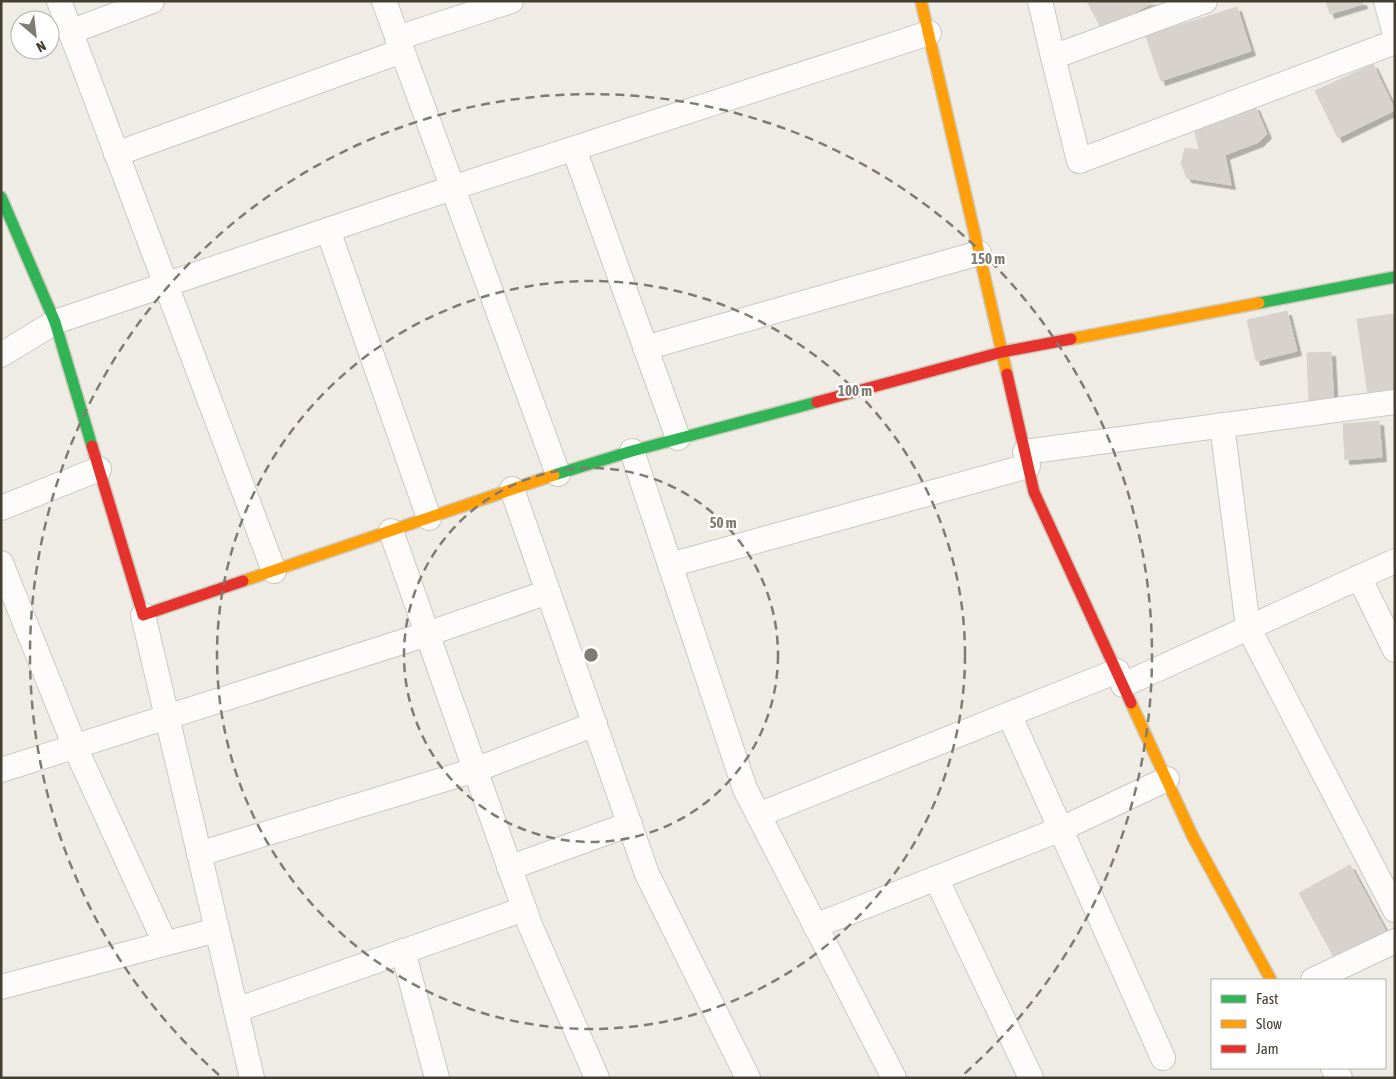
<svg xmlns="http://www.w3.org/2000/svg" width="1396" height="1079" viewBox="0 0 1396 1079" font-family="'Asap Condensed',sans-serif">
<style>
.building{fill:#d7d3cc;stroke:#d7d3cb;filter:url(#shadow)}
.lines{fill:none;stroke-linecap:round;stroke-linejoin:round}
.street-casing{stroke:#cbc8c1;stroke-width:26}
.fast-casing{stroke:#cfcabb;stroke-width:14}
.slow-casing{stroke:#cfcabb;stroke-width:14}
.jam-casing{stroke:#cfcabb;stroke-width:14}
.street{stroke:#fdfcfb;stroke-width:24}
.fast{stroke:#30b455;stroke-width:11}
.slow{stroke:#ff9f0a;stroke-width:11}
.jam{stroke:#e5322d;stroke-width:11}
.ring{fill:none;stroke:#807b70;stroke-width:2.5;stroke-dasharray:9 6}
.centre{fill:#807b70;stroke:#fff;stroke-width:2.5}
.ring-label{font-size:15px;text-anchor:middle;font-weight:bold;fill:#807b70;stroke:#fff;stroke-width:4.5;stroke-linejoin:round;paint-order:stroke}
</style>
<defs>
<filter id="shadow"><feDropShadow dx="4.5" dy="4.5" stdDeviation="0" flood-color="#0004"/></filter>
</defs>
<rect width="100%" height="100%" fill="#efece5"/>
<g class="building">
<path d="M1087 1H1156L1102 30Z"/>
<path d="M1326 1H1362L1363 4 1330 14Z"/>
<path d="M1237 7 1251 51 1161 81 1146 36Z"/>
<path d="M1373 64 1395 110 1338 138 1315 91Z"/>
<path d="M1255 106 1267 134 1259 142 1225 155 1231 185 1187 178 1181 163 1185 148 1199 150 1194 128Z"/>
<path d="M1287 311 1297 351 1256 361 1247 320Z"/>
<path d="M1395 314V397L1369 401 1357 319Z"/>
<path d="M1331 352 1334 406 1309 407 1307 353Z"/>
<path d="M1379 421 1382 457 1345 460 1343 424Z"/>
<path d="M1350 865 1389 937 1338 965 1299 893Z"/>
</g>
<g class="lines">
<defs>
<g id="street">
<path d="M59 1 274 571"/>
<path d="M384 1 558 474"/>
<path d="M1040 1 1053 57 1205 1"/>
<path d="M1386 1 1395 34"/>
<path d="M70 32 152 1"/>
<path d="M397 38 511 1"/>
<path d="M1053 57 1079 161 1395 42"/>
<path d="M574 149 678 438"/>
<path d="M116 154 402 51"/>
<path d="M328 230 429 518"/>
<path d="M645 348 979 253"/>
<path d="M1 355 55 322 452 188 929 33"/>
<path d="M1222 425 1248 627 1395 910"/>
<path d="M632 451 745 789 894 1078"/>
<path d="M1025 452 1395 402"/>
<path d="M512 489 647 874 748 1078"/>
<path d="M1 508 99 469"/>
<path d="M391 531 530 925 597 1078"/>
<path d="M1 563 75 747 165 943"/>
<path d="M670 565 1028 466"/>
<path d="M1359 577 1395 650"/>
<path d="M143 615 252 1078"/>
<path d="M1123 685 1395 561"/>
<path d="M1009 714 1163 1058"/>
<path d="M1 770 427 634 548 592"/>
<path d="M758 815 1117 671"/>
<path d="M199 854 475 770 595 724"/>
<path d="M509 868 630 824"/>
<path d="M936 878 1031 1078"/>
<path d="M815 926 1061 829 1167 779"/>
<path d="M403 951 437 1078"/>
<path d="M1313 980 1395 941"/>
<path d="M1 987 217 930"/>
<path d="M236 1010 524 909"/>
<path d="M1333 1068 1340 1078"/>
</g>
<g id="fast">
<path d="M1 197 55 322 92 446"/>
<path d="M1259 303 1395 277"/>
<path d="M554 475 632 451 817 402"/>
</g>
<g id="slow">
<path d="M921 1 1007 374"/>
<path d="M1071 339 1259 303"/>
<path d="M243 581 554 475"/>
<path d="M1131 703 1193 837 1271 980"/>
</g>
<g id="jam">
<path d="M1007 374 1034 492 1131 703"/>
<path d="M817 402 1002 352 1071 339"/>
<path d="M92 446 143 615 243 581"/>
</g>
</defs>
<use href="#street" class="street-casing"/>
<use href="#fast" class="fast-casing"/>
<use href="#slow" class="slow-casing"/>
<use href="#jam" class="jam-casing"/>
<use href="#street" class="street"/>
<use href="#fast" class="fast"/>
<use href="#slow" class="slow"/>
<use href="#jam" class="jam"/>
</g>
<g class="ring">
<circle cx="591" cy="655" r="187"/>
<circle cx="591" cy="655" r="374"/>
<path d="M219 1075A561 561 0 1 1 963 1075"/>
</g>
<circle cx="591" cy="655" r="8" class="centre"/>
<g class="ring-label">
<text x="988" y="264">150 m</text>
<text x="855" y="396">100 m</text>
<text x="723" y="528">50 m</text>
</g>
<rect width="1396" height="1079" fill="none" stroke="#443e31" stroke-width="5"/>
<rect x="1211" y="979" width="175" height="90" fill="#ffffff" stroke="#b4b2ad"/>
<rect x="1221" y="995" width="25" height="8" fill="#30b455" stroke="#b4b2ad"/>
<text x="1256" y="1004" font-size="15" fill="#443e31">Fast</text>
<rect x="1221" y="1020" width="25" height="8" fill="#ff9f0a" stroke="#b4b2ad"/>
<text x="1256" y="1029" font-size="15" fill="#443e31">Slow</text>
<rect x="1221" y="1045" width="25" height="8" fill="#e5322d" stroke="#b4b2ad"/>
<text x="1256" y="1054" font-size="15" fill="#443e31">Jam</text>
<g transform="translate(35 35) rotate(152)"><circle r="24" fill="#ffffff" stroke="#b4b2ad"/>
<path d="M0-4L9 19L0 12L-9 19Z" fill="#807b70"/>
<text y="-8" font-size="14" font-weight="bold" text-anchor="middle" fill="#443e31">N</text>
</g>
</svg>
